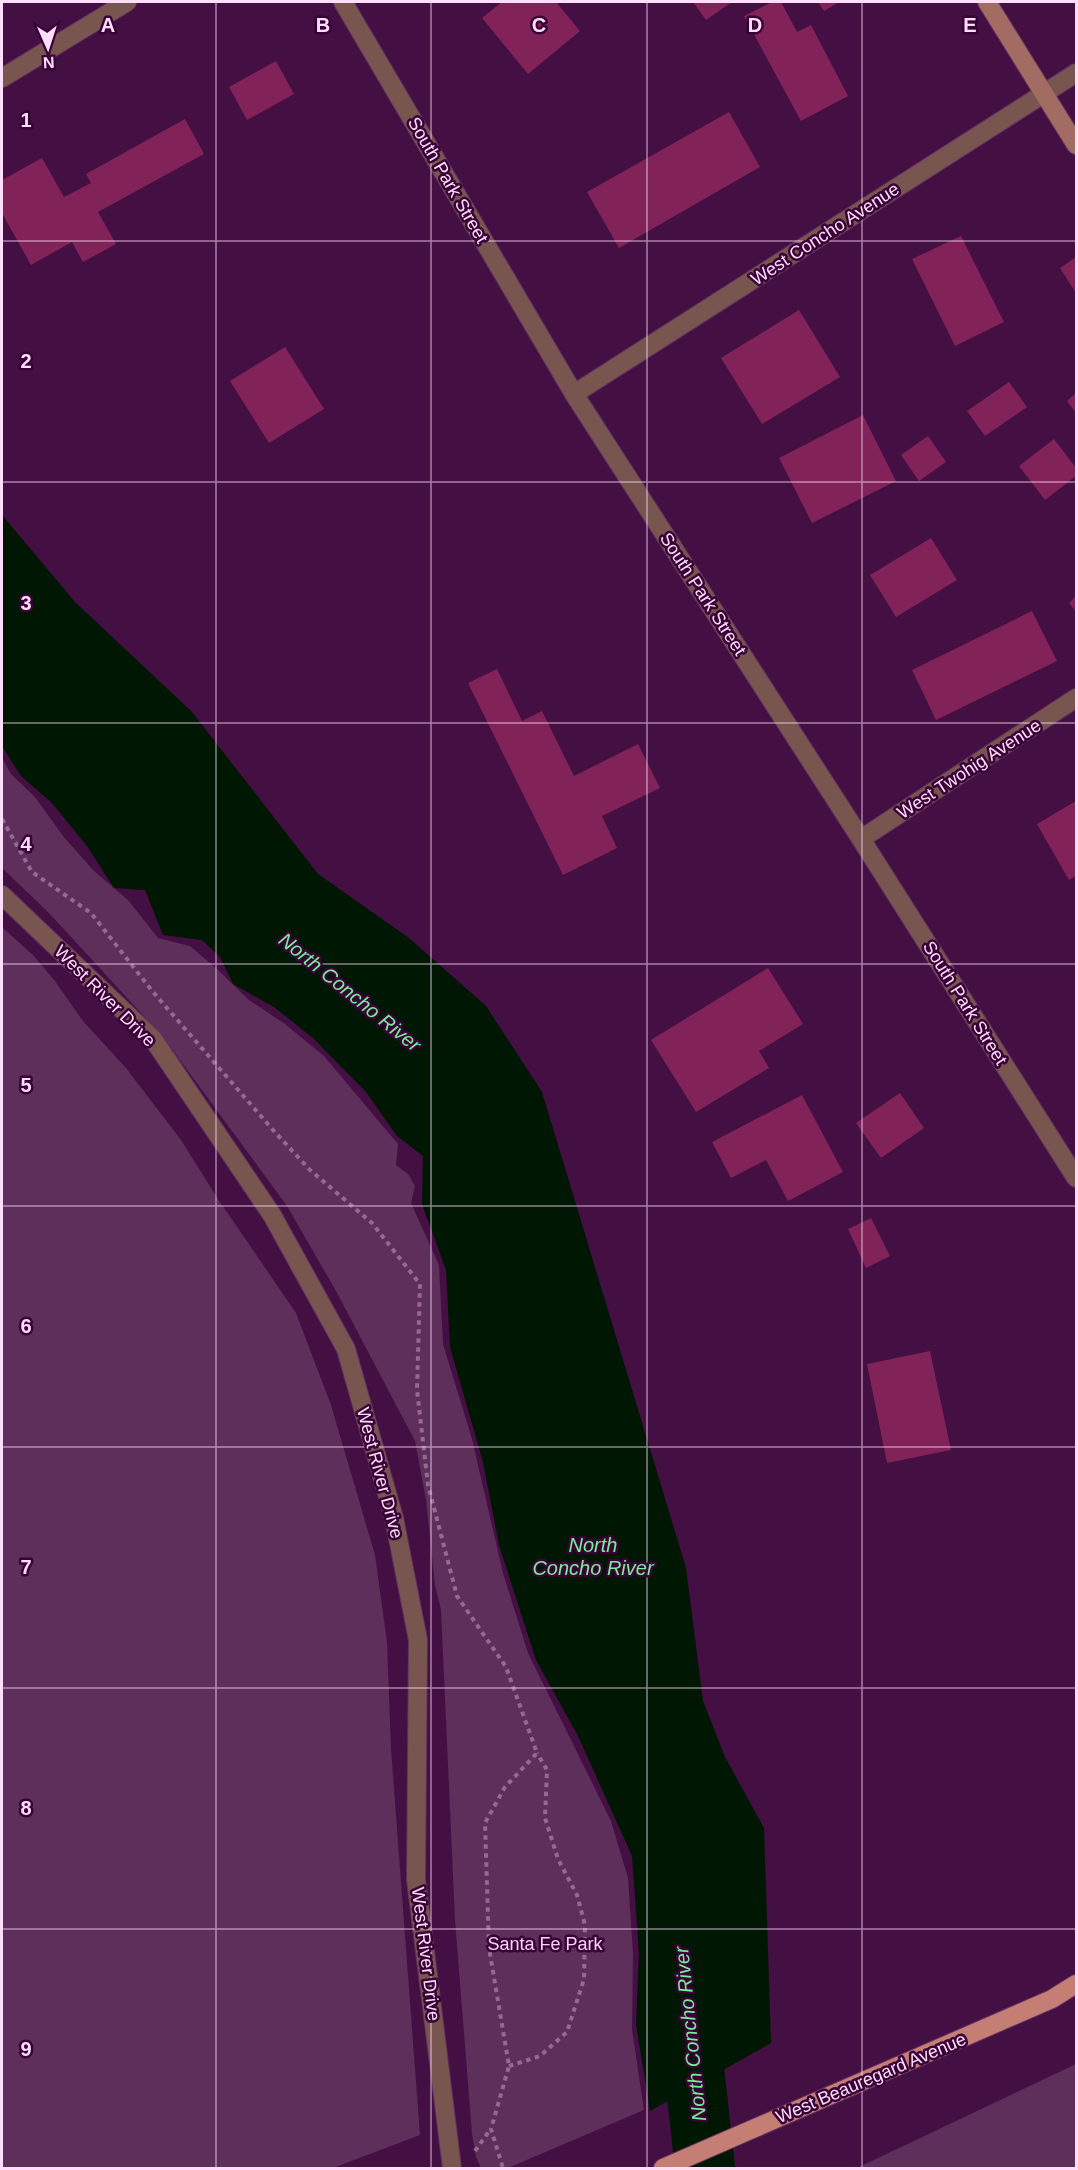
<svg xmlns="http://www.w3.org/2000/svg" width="1078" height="2170" viewBox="0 0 1078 2170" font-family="Arial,sans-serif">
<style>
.green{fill:#5d2f5a}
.water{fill:#001703}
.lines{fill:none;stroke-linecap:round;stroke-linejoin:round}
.river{stroke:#001703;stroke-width:60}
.building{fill:#812358}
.street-casing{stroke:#623060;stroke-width:20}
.secondary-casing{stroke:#623060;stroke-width:20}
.primary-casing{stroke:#623060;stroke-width:20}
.path{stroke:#956992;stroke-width:4;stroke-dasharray:4.5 4.5;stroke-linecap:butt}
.street{stroke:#78554f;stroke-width:18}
.secondary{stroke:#a36c63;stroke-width:18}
.primary{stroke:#c47e73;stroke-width:18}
.grid{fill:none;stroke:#ffdefb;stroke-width:1.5;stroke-opacity:0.55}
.labels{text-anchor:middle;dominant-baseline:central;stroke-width:5;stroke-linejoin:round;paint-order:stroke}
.street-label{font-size:18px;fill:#ffdefb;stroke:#390337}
.park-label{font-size:18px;fill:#fad0f6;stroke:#390337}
.water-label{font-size:20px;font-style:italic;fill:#76f094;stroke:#390337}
.grid-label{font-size:20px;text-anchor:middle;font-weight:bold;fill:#ffdefb;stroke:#390337;stroke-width:5;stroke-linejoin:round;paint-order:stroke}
</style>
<rect width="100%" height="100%" fill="#440f42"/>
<g class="green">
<path d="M2 758 11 774 35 797 63 836 94 871 128 900 158 938 190 946 217 969 249 1000 285 1024 324 1056 398 1144 396 1165 408 1174 415 1186 411 1203 439 1265 443 1344 472 1439 503 1573 528 1653 611 1821 628 1878 633 1953 632 2029 644 2110 508 2168H481L476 2157 472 2134 455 1920 441 1610 435 1585 426 1500 415 1441 336 1291 287 1206 163 1037 49 913 2 868Z"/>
<path d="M2 927 34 956 55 981 83 1021 126 1068 181 1140 218 1199 296 1313 331 1405 375 1555 387 1642 391 1749 420 2135 333 2168H2Z"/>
<path d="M1076 2064V2168H857Z"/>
</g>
<path class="water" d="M2 515 75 602 192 712 318 874 409 938 486 1006 542 1092 686 1568 703 1701 725 1757 764 1828 771 2043 650 2111 636 2024 639 1953 632 1856 578 1736 536 1660 499 1545 483 1462 450 1347 446 1270 422 1204 423 1156 397 1136 366 1092 313 1038 274 1007 233 984 220 957 202 940 163 935 145 890 114 888 87 846 52 803 21 776 2 746Z"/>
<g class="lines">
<path class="river" d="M687 2004 705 2168"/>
</g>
<g class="building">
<path d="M502 2H556L580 31 528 74 482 18Z"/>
<path d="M693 2H732L706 20Z"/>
<path d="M772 2H781L797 32 811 25 848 96 801 121 744 16Z"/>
<path d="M818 2H839L824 11Z"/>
<path d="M276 61 294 94 247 120 229 87Z"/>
<path d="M729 112 760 167 619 248 587 192Z"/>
<path d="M185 119 204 154 98 212 116 244 83 262 72 242 31 265 2 213V180L42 158 64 197 91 183 86 174Z"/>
<path d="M961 236 1004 322 955 346 912 259Z"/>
<path d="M1076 257V293L1060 268Z"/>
<path d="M799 310 840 377 762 424 721 358Z"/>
<path d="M285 347 324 409 269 443 230 381Z"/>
<path d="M1009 382 1027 407 985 436 967 411Z"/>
<path d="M1076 393V413L1067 401Z"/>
<path d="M863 415 896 481 812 523 779 458Z"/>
<path d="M928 436 946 462 919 481 901 455Z"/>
<path d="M1054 439 1076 468V476L1045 500 1019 466Z"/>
<path d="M931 538 957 580 896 617 870 575Z"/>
<path d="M1076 596V612L1069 603Z"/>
<path d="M1032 611 1057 661 936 720 912 670Z"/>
<path d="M497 669 522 721 542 711 574 776 638 744 660 788 602 816 617 848 563 875 468 683Z"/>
<path d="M1076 801V876L1069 880 1037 824Z"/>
<path d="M768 968 803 1024 759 1051 769 1068 696 1112 651 1040Z"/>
<path d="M900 1093 924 1128 881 1158 856 1123Z"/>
<path d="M802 1095 843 1172 788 1201 766 1160 731 1178 712 1142Z"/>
<path d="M871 1218 890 1256 866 1268 848 1229Z"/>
<path d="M930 1351 951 1450 887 1463 867 1364Z"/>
</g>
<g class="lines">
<defs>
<g id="street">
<path d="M343 2 574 394 861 839 1076 1178"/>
<path d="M2 78 127 2"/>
<path d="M574 394 1076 73"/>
<path d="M861 839 1076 698"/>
<path d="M2 895 153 1039 272 1215 346 1349 394 1518 418 1640 416 1879 452 2168"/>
</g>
<path id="secondary" d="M987 2 1076 145"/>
<path id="primary" d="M663 2168 1052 1999 1076 1984"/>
</defs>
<use href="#street" class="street-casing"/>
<use href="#secondary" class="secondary-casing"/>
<use href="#primary" class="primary-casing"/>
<g class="path">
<path d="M2 819 32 872 91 913 153 992 273 1130 310 1170 372 1223 420 1284 417 1390 428 1485 457 1596 506 1667 537 1753 505 1787 485 1823 489 1948 509 2066 491 2129 503 2168"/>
<path d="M509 2066 540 2056 567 2032 584 1979 585 1925 577 1895 558 1859 545 1818 547 1770 537 1753"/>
<path d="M475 2151 490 2130"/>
</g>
<use href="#street" class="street"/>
<use href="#secondary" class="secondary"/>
<use href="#primary" class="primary"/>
</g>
<path class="grid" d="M216 2V2168M431 2V2168M647 2V2168M862 2V2168M2 241H1076M2 482H1076M2 723H1076M2 964H1076M2 1206H1076M2 1447H1076M2 1688H1076M2 1929H1076"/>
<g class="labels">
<g class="street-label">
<text transform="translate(448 180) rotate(60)">South Park Street</text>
<text transform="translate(825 234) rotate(-33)">West Concho Avenue</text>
<text transform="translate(703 594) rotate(57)">South Park Street</text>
<text transform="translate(969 769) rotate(-33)">West Twohig Avenue</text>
<text transform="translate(105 996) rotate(45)">West River Drive</text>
<text transform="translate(965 1003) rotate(58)">South Park Street</text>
<text transform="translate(380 1473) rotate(75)">West River Drive</text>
<text transform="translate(426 1954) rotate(83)">West River Drive</text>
<text transform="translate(871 2078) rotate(-23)">West Beauregard Avenue</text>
</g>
<g class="park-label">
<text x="545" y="1944">Santa Fe Park</text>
</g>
<g class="water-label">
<text transform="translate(350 992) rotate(39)">North Concho River</text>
<text x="593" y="1545">North<tspan x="593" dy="23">Concho River</tspan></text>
<text transform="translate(690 2034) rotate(-96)">North Concho River</text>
</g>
</g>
<g class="grid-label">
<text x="108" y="32">A</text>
<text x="323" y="32">B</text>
<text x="539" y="32">C</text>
<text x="755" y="32">D</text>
<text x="970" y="32">E</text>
<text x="26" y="127">1</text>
<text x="26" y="368">2</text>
<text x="26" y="610">3</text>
<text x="26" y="851">4</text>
<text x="26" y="1092">5</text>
<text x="26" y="1333">6</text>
<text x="26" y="1574">7</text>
<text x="26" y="1815">8</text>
<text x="26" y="2056">9</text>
</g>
<rect width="1078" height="2170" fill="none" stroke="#ffdefb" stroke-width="6"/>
<g transform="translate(48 48) rotate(177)" stroke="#390337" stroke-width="4.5" paint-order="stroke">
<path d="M0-4.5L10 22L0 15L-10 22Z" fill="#ffdefb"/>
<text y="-9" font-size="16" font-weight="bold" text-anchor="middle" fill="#ffdefb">N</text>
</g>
</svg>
